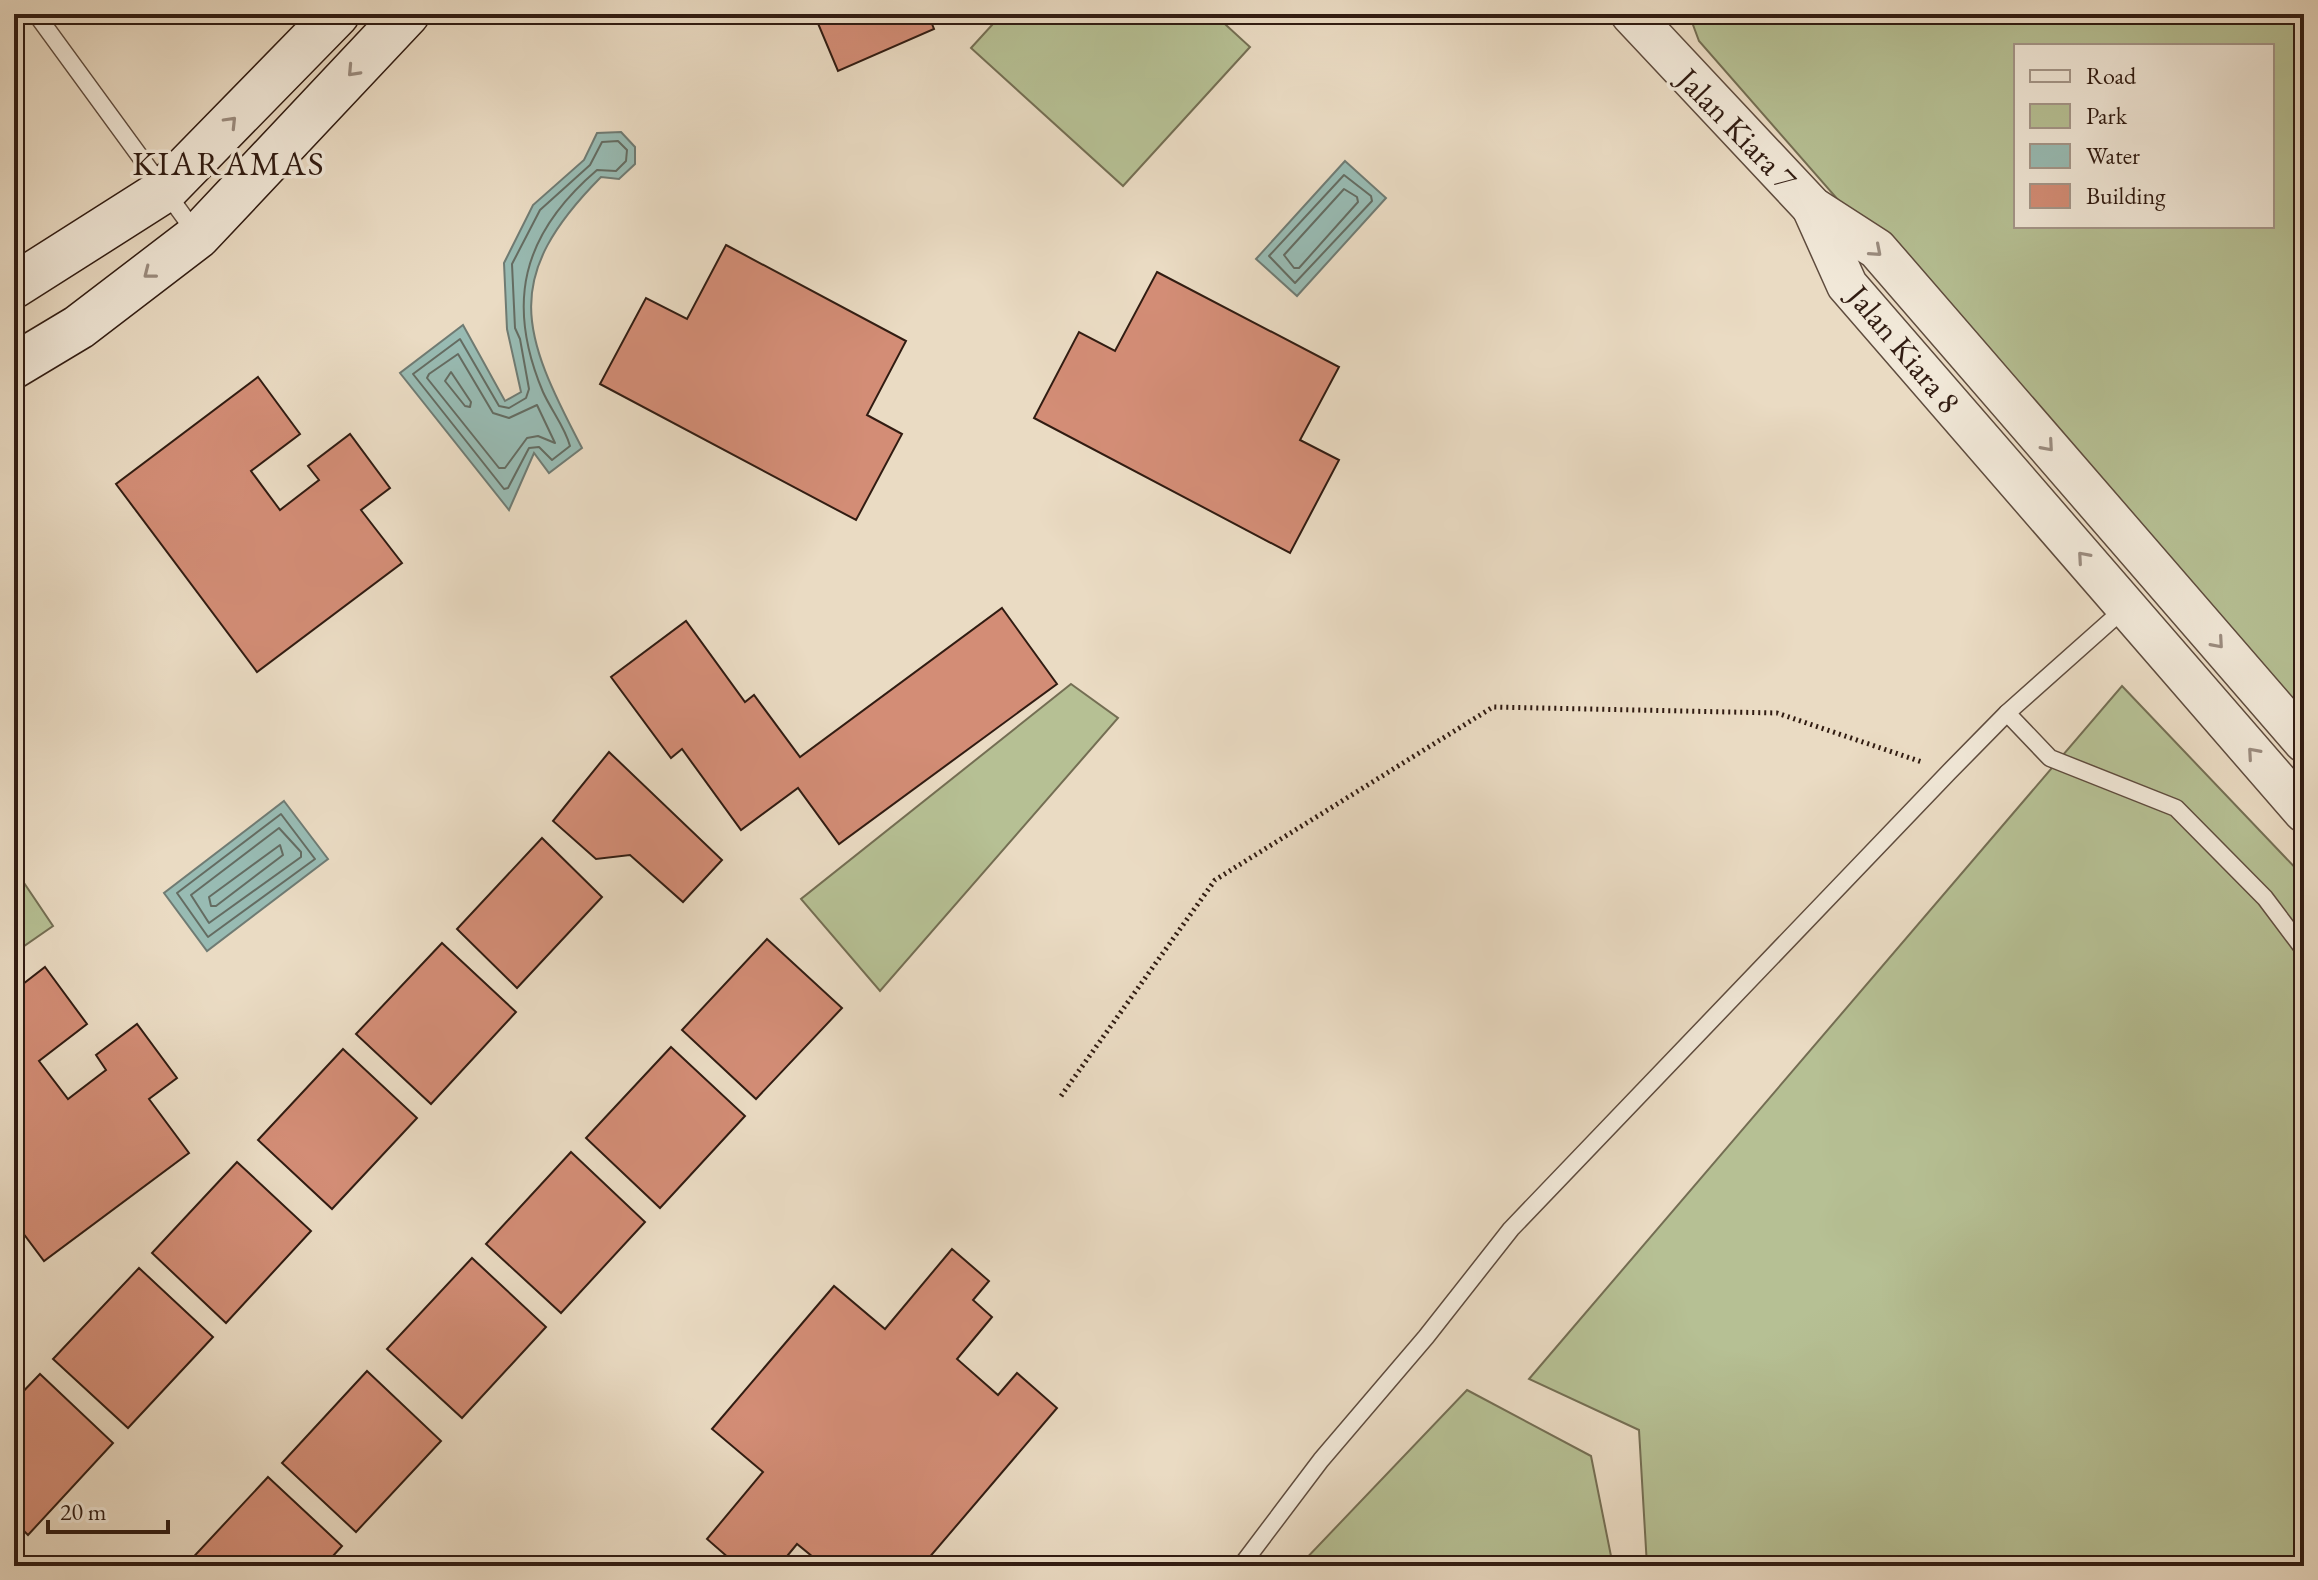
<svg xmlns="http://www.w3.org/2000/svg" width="2318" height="1580" viewBox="0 0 2318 1580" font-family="'EB Garamond',serif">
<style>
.green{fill:#b6c094;stroke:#746e53;stroke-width:2;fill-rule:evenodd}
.water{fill:#98bbb3;stroke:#6f7b73;stroke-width:2}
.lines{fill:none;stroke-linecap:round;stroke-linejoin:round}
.shore{stroke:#646c62;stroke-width:2}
.building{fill:#d38d76;stroke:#311c12;stroke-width:2}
.service-casing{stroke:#5f4c3e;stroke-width:19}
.tertiary-casing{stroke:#5f4c3e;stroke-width:43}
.secondary-casing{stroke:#311c12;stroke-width:47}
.path{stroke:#311c12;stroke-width:5;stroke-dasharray:2 4;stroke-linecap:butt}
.service{stroke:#f1e8d8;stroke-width:16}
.tertiary{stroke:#f1e8d8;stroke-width:40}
.secondary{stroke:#f1e8d8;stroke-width:44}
.oneway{stroke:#9b8c7f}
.labels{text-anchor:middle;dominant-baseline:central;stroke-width:7;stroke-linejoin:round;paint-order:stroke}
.street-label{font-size:32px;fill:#311c12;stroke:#f1e8d8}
.neighbourhood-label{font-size:34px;letter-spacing:2px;fill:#311c12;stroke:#f1e8d8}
</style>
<rect width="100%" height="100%" fill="#eadbc3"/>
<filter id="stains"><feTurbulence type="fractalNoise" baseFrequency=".0025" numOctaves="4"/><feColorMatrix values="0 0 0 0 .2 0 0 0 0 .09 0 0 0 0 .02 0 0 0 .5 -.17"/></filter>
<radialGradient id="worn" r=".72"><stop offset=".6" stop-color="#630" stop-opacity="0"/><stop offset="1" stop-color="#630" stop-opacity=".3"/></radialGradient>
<g class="green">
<path d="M1002 14H1214L1250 47 1123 186 971 48Z"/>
<path d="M1689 14H1905L1934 23 2161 14H2304V732L1699 41ZM2016 46H2272V226H2016Z"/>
<path d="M1071 684 1118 718 880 991 801 899Z"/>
<path d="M2122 686 2304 877V1566H1647L1639 1430 1529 1379Z"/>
<path d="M14 868 53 926 14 953Z"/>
<path d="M1467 1390 1591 1456 1613 1566H1299Z"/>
</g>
<g class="water">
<path d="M621 132 635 147V164L619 179 601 177C501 278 521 332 582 448L549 473 534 453 509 510 400 373 463 325 505 401 521 392 507 329 504 263 533 205 584 160 597 133Z"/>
<path d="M1345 161 1386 198 1297 296 1256 259Z"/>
<path d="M284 801 328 859 207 951 164 893Z"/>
</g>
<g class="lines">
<g class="shore">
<path d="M618 141 627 150 626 161 616 171 597 170C521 235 506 304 543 392 551 410 565 427 570 446L552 460 539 447 529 448 508 488 504 489 413 374 460 339 499 406 509 408 526 398 529 389 520 339 515 328 512 264 540 210 590 165 602 142Z"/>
<path d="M1344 175 1371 196 1372 201 1295 283 1269 256Z"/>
<path d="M1344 189 1357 197 1358 202 1299 268H1294L1284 255Z"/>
<path d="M458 354 493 413 509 418 537 405 555 443 538 436 527 438 505 468H499L427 378 429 374Z"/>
<path d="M451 372 471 402 470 407 465 406 445 381Z"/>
<path d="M281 814 315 859 208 937 177 893Z"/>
<path d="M279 828 301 852V857L209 923 191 895Z"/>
<path d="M280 845 283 855 216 906H211L209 897Z"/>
</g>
</g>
<g class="building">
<path d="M814 14H928L934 29 838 71Z"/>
<path d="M726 245 906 341 867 415 902 434 856 520 600 384 646 298 687 319Z"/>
<path d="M1157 272 1339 367 1300 440 1339 460 1290 553 1034 418 1079 332 1115 351Z"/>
<path d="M258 377 300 434 251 471 280 510 319 480 308 466 350 434 390 488 361 510 402 563 257 672 116 484Z"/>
<path d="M1002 608 1057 684 839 844 798 788 741 830 682 749 671 758 611 677 686 621 745 702 754 695 800 757Z"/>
<path d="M609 752 722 860 683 902 630 855 596 859 553 821Z"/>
<path d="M542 838 602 897 517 988 457 929Z"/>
<path d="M767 939 842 1008 756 1099 682 1030Z"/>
<path d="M442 943 516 1012 431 1104 356 1034Z"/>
<path d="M45 967 87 1024 39 1061 68 1099 106 1070 96 1055 137 1024 177 1078 149 1099 189 1153 44 1261 14 1221V991Z"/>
<path d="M671 1047 745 1116 660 1208 586 1138Z"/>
<path d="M343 1049 417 1118 332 1209 258 1140Z"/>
<path d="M571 1152 645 1222 561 1313 486 1244Z"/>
<path d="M237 1162 311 1231 226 1323 152 1253Z"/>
<path d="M952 1249 989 1281 973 1300 992 1317 957 1359 998 1395 1017 1373 1057 1408 922 1566H824L797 1544 779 1566H738L707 1539 763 1472 712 1429 834 1286 885 1329Z"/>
<path d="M472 1258 546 1327 462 1418 387 1349Z"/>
<path d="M139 1268 213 1337 128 1428 53 1359Z"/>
<path d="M367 1371 441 1441 356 1532 282 1463Z"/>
<path d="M40 1374 113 1443 28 1535 14 1521V1401Z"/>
<path d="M268 1477 342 1546 324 1566H185Z"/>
</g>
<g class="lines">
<defs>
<g id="service">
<path d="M36 14 198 236"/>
<path d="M2007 713 2050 758 2176 808 2265 898 2304 950"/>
<path d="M1241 1566 1321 1460 1426 1337 1511 1229 1949 772 2007 713 2125 608"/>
</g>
<g id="tertiary">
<path d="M1631 14 1812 207 1877 249 2304 742"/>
<path d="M1812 207 1847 285 2304 812"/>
</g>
<g id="secondary">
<path d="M14 286 165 190 337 14"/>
<path d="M14 366 79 327 198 236 407 14"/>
</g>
</defs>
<use href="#service" class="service-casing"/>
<use href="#tertiary" class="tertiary-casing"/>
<use href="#secondary" class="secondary-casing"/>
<path class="path" d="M1061 1096 1215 880 1493 707 1777 713 1922 762"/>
<use href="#service" class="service"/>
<use href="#tertiary" class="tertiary"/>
<use href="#secondary" class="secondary"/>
</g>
<defs><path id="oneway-chevron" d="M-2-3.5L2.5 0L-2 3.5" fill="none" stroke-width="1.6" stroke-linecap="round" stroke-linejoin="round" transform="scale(2)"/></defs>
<g class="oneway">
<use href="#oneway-chevron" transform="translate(353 71) rotate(133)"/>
<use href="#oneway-chevron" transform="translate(231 122) rotate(-46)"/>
<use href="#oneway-chevron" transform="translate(1876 251) rotate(41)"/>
<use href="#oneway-chevron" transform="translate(149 273) rotate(142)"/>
<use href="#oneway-chevron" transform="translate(2048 446) rotate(49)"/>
<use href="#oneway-chevron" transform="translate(2083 557) rotate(-131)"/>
<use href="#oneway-chevron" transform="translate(2218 643) rotate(49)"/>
<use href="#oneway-chevron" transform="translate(2253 753) rotate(-131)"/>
</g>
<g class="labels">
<g class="street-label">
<text transform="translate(1737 129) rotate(46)">Jalan Kiara 7</text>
<text transform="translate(1904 349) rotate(50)">Jalan Kiara 8</text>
</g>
<g class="neighbourhood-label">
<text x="229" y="163">KIARAMAS</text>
</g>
</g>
<rect width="2318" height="1580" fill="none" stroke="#eadbc3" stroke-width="48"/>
<rect x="16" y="16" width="2286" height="1548" fill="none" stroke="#311c12" stroke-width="4"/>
<rect x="24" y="24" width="2270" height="1532" fill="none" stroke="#311c12" stroke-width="2"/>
<rect x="2014" y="44" width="260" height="184" fill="#f1e8d8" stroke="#a49689" stroke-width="2"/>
<rect x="2030" y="70" width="40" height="12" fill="#f1e8d8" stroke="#a49689" stroke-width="2"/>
<text x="2086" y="84" font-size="24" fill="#311c12">Road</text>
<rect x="2030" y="104" width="40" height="24" fill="#b6c094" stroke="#a49689" stroke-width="2"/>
<text x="2086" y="124" font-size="24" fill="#311c12">Park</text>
<rect x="2030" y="144" width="40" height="24" fill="#98bbb3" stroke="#a49689" stroke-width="2"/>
<text x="2086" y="164" font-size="24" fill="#311c12">Water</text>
<rect x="2030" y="184" width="40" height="24" fill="#d38d76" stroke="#a49689" stroke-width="2"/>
<text x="2086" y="204" font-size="24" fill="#311c12">Building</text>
<path d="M48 1520v12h120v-12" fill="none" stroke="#311c12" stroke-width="4"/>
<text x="60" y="1520" font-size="24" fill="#311c12" stroke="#f1e8d8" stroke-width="6" paint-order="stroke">20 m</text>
<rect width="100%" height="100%" filter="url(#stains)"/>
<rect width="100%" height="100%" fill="url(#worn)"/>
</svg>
